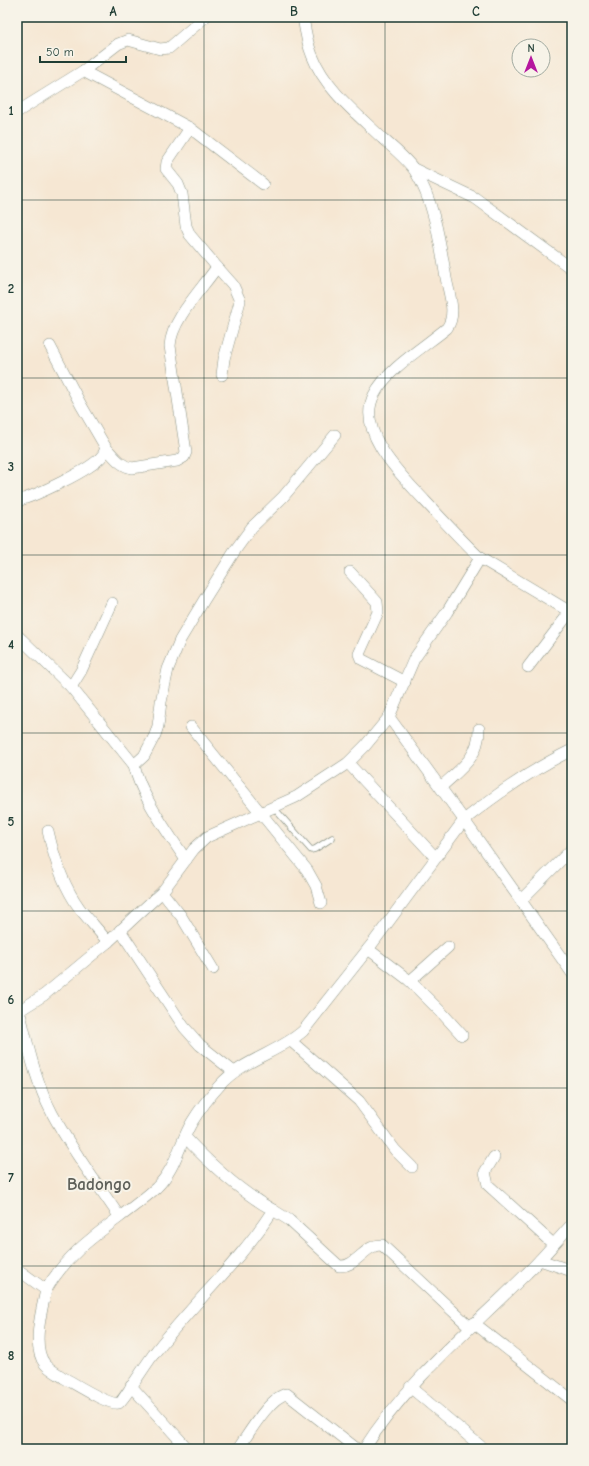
<svg xmlns="http://www.w3.org/2000/svg" width="589" height="1466" viewBox="0 0 589 1466" font-family="'Comic Neue',sans-serif">
<style>
.lines{fill:none;stroke-linecap:round;stroke-linejoin:round}
.lane-casing{stroke:#8a9284;stroke-width:7}
.street-casing{stroke:#8a9284;stroke-width:12}
.lane{stroke:#fff;stroke-width:5.5}
.street{stroke:#fff;stroke-width:11}
.grid{fill:none;stroke:#1f3d34;stroke-width:1;stroke-opacity:0.55}
.labels{text-anchor:middle;dominant-baseline:central;stroke-width:4;stroke-linejoin:round;paint-order:stroke}
.quarter-label{font-size:17px;font-weight:bold;fill:#5e6059;stroke:#f7f3e8}
.neatline{fill:none;stroke:#1f3d34;stroke-width:1.5}
.grid-label{font-size:13px;text-anchor:middle;font-weight:bold;fill:#1f3d34}
</style>
<rect width="100%" height="100%" fill="#f7f3e8"/>
<filter id="ink" filterUnits="userSpaceOnUse"><feTurbulence type="fractalNoise" baseFrequency=".025" numOctaves="2"/><feDisplacementMap in="SourceGraphic" scale="8" xChannelSelector="R" yChannelSelector="G"/><feConvolveMatrix kernelMatrix="1 2 1 2 8 2 1 2 1" color-interpolation-filters="sRGB"/></filter>
<filter id="wash" filterUnits="userSpaceOnUse"><feTurbulence type="fractalNoise" baseFrequency=".012" numOctaves="4" result="noise"/><feDisplacementMap in="SourceGraphic" scale="16" xChannelSelector="R" yChannelSelector="G"/><feGaussianBlur stdDeviation="0.9" result="paint"/><feColorMatrix in="noise" values="0 0 0 0 0 0 0 0 0 0 0 0 0 0 0 0 0 1.4 0 .05"/><feComposite in="paint" operator="in"/></filter>
<g filter="url(#wash)">
<rect width="100%" height="100%" fill="#f6e7d3"/>
</g>
<g filter="url(#ink)">
<g class="lines">
<defs>
<path id="lane" d="M274 808 311 850 315 849 332 838"/>
<g id="street">
<path d="M83 71 190 128 167 162 166 169 178 184 182 194 186 226 190 235 217 267C202 289 171 320 170 346L186 452 184 457 177 461 132 468C120 466 114 456 106 448"/>
<path d="M17 112 83 71 118 44 128 40 160 49 169 48 205 17"/>
<path d="M190 128 263 184"/>
<path d="M414 169 475 198 572 269"/>
<path d="M217 267 233 285 240 301 224 359 222 375"/>
<path d="M17 501C35 496 91 470 102 456 104 454 105 450 106 448L81 405 50 346"/>
<path d="M480 558 572 613"/>
<path d="M350 572 377 602 378 612 359 654 361 659 405 682"/>
<path d="M17 635 71 687 134 765C140 795 169 834 186 860"/>
<path d="M528 667 570 612"/>
<path d="M71 687 81 671 112 603"/>
<path d="M389 717 464 820C498 793 533 769 572 750"/>
<path d="M191 727 307 870 316 886 321 903"/>
<path d="M348 763 435 857"/>
<path d="M134 765 144 756 155 735 158 726 161 702 168 669 180 640 204 600 236 549 252 527 283 497 335 435"/>
<path d="M441 787C460 769 479 758 479 729"/>
<path d="M48 831C54 858 63 886 80 909 89 920 99 931 108 942"/>
<path d="M162 892 181 916 213 969"/>
<path d="M521 900 572 849"/>
<path d="M120 930 184 1027 200 1045 234 1072"/>
<path d="M368 949 410 981 443 1014 462 1035"/>
<path d="M410 981 448 947"/>
<path d="M19 1010C28 1045 35 1081 52 1113 71 1149 96 1182 119 1216"/>
<path d="M17 1012 44 995 108 942 162 892 194 849 207 837 296 797 348 763 365 746 389 717 414 659 447 612 480 558C461 540 443 520 425 501 403 477 355 432 374 395 387 369 424 347 447 328 457 314 449 294 446 278 440 243 434 201 415 171 407 159 393 148 382 138 357 114 325 89 312 55 307 43 305 30 303 17"/>
<path d="M291 1041 359 1101 395 1150 412 1167"/>
<path d="M494 1157 485 1172 488 1185 553 1244"/>
<path d="M273 1210 289 1220 339 1266C356 1268 366 1243 382 1245L470 1327"/>
<path d="M540 1260 572 1271"/>
<path d="M17 1269 46 1290C74 1242 117 1223 156 1188 176 1169 179 1144 192 1122 200 1109 210 1096 220 1085 242 1060 278 1053 303 1031L372 944 464 820 572 973"/>
<path d="M46 1290C42 1309 31 1347 45 1364 49 1369 58 1374 64 1378 74 1383 109 1406 119 1403 122 1402 148 1361 153 1355 191 1305 239 1263 273 1210 239 1191 211 1165 185 1137"/>
<path d="M474 1323 572 1400"/>
<path d="M131 1386 188 1449"/>
<path d="M410 1387 484 1449"/>
<path d="M238 1449C248 1435 270 1396 287 1394L357 1449"/>
<path d="M364 1449C407 1381 470 1330 527 1273 543 1258 557 1240 572 1224"/>
</g>
</defs>
<use href="#lane" class="lane-casing"/>
<use href="#street" class="street-casing"/>
<use href="#lane" class="lane"/>
<use href="#street" class="street"/>
</g>
</g>
<path class="grid" d="M204 17V1449M385 17V1449M17 200H572M17 378H572M17 555H572M17 733H572M17 911H572M17 1088H572M17 1266H572"/>
<g class="labels">
<g class="quarter-label">
<text x="99" y="1184">Badongo</text>
</g>
</g>
<rect width="589" height="1466" fill="none" stroke="#f7f3e8" stroke-width="44"/>
<g transform="translate(531 58)"><circle r="19" fill="#f7f3e8" stroke="#a1aaa0"/>
<path d="M0-3L7 15L0 10L-7 15Z" fill="#b5179e"/>
<text y="-6" font-size="11" font-weight="bold" text-anchor="middle" fill="#1f3d34">N</text>
</g>
<path d="M40 56v6h86v-6" fill="none" stroke="#1f3d34" stroke-width="2"/>
<text x="46" y="56" font-size="12" fill="#1f3d34" stroke="#f7f3e8" stroke-width="3" paint-order="stroke">50 m</text>
<rect x="22" y="22" width="545" height="1422" class="neatline"/>
<g class="grid-label">
<text x="113" y="16">A</text>
<text x="294" y="16">B</text>
<text x="476" y="16">C</text>
<text x="11" y="115">1</text>
<text x="11" y="293">2</text>
<text x="11" y="471">3</text>
<text x="11" y="649">4</text>
<text x="11" y="826">5</text>
<text x="11" y="1004">6</text>
<text x="11" y="1182">7</text>
<text x="11" y="1360">8</text>
</g>
</svg>
